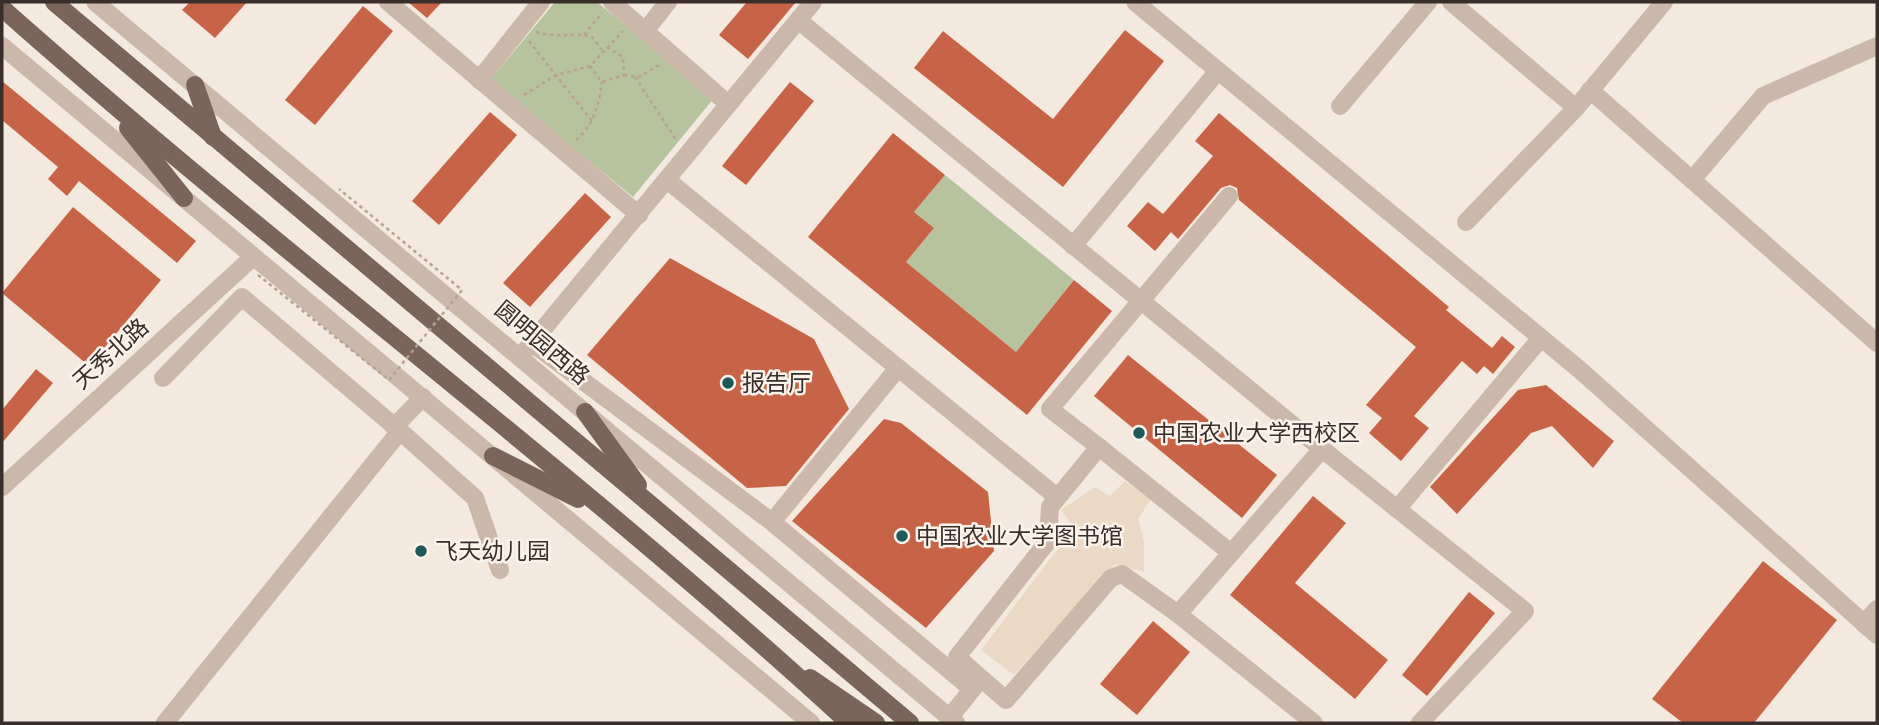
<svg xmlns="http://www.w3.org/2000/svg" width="1879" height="725" viewBox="0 0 1879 725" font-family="Roboto,'Noto Sans SC',sans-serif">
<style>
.green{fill:#b7c39e}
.plaza{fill:#ebd9c5}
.building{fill:#c76448}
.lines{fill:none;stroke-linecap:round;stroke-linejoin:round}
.path{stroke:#b8a294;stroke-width:2.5;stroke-dasharray:3.5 3.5;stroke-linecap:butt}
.minor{stroke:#ccb8aa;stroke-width:18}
.major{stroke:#7b655a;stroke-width:18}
.path-bridge{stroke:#b8a294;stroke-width:2.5;stroke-dasharray:3.5 3.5;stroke-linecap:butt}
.poi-dot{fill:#1e595b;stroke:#faf3eb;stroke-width:2.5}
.labels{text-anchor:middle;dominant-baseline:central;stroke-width:5;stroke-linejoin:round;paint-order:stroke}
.street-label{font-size:23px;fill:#392e29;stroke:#faf3eb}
.poi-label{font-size:23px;fill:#392e29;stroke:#faf3eb;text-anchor:start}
</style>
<rect width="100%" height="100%" fill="#f3e9de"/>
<g class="green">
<path d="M555 2H597L714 98 633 197 490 80Z"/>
<path d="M945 175 1074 280 1016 352 906 262 934 228 914 212Z"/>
</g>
<path class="plaza" d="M1125 481 1151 499 1138 519 1144 542V572L1115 564 1014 675 981 650 1074 528 1061 510 1095 487 1110 496Z"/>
<g class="building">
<path d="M190 2H247L215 38 182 10Z"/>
<path d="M408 2H442L427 18Z"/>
<path d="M747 2H796L748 59 719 35Z"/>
<path d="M363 6 393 31 315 125 285 100Z"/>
<path d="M1125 30 1164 61 1063 187 914 68 943 31 1053 119Z"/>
<path d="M2 81 196 241 177 263 79 181 67 196 48 179 58 167 2 120Z"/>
<path d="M790 82 814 101 746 185 722 166Z"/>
<path d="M490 112 517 135 439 225 412 201Z"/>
<path d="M1219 113 1449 307 1446 310 1492 348 1502 336 1515 347 1493 374 1484 366 1477 374 1462 361 1414 416 1429 428 1401 461 1369 433 1382 418 1366 405 1416 347 1239 200 1237 188 1230 185 1221 188 1178 239 1171 232 1155 251 1127 226 1148 202 1163 214 1213 156 1195 141Z"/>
<path d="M893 133 945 175 914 212 934 228 906 262 1016 352 1074 280 1112 311 1027 415 808 237Z"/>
<path d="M585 193 611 217 530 307 503 283Z"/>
<path d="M73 207 161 280 89 366 2 293Z"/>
<path d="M670 258 814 339 849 409 786 486 747 488 587 355Z"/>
<path d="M1128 355 1277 475 1242 518 1094 396Z"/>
<path d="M36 369 53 383 2 443V410Z"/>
<path d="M1546 385 1614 441 1593 468 1552 426 1531 433 1457 514 1430 487 1518 390Z"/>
<path d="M884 419 901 423 988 492 994 551 926 628 792 521Z"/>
<path d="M1313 496 1346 523 1295 583 1388 660 1355 699 1230 595Z"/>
<path d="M1763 561 1837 620 1754 723H1683L1652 699Z"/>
<path d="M1469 592 1495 613 1427 696 1402 675Z"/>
<path d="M1153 621 1190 652 1137 715 1100 684Z"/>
</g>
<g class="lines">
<g class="path">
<path d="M536 32C558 38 571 33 591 36L602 50"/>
<path d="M584 35 602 13"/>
<path d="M529 41 592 121"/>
<path d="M607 47 623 57 624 75 602 82 590 66 623 31"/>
<path d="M624 75 639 77 659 65"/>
<path d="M635 77 677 141"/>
<path d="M524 95 556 75 590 66"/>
<path d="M576 140C594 125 599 104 602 82"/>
</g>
<g class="minor">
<path d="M95 2 956 723"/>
<path d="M388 2 639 215"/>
<path d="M612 2 727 103"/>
<path d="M1135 2 1580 370 1877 635"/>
<path d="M1451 2 1576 108"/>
<path d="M798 20 1322 449"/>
<path d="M645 31 668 2"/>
<path d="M2 46 811 723"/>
<path d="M479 80 541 2"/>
<path d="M1590 90 1877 343"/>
<path d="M1340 106 1428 2"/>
<path d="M667 180 1057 497"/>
<path d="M1692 180 1763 96 1877 46"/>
<path d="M1466 222 1576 108 1664 2"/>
<path d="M1073 246 1217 72"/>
<path d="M532 343 772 522 972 689"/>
<path d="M525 351 813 2"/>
<path d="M163 378 242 297 400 431 165 723"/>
<path d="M394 427 423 397"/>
<path d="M400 431 475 498 500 570"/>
<path d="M1099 447 1050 409 1229 196"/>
<path d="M2 487 253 257"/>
<path d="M1397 509 1541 338"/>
<path d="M772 522 898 368"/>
<path d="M1231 553 1099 447 1050 507 1048 541 957 657 1006 700 1111 578 1122 574 1178 614 1322 449 1525 611 1420 723"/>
<path d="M1178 614 1314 723"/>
<path d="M1864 624 1877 609"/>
<path d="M950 717 979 681"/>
</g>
<g class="major">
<path d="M54 2 910 723"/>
<path d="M2 8C278 253 577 473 849 723"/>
<path d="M195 85 213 137"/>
<path d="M128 128 184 198"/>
<path d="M585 412 638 485"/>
<path d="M493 456 578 499"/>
<path d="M810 678 876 723"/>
</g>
<path class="path-bridge" d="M258 275 389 380 462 290 339 189"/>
</g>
<g class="poi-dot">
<circle cx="728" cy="383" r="7"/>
<circle cx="1139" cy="433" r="7"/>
<circle cx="902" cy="536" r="7"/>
<circle cx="421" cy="551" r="7"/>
</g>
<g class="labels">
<g class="street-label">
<text transform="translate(542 343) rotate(40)">圆明园西路</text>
<text transform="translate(111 354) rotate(-42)">天秀北路</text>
</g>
<g class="poi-label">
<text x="742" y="383">报告厅</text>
<text x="1153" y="433">中国农业大学西校区</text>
<text x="916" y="536">中国农业大学图书馆</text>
<text x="435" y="551">飞天幼儿园</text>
</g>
</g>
<rect width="1879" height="725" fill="none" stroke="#392e29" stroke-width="7"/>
</svg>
